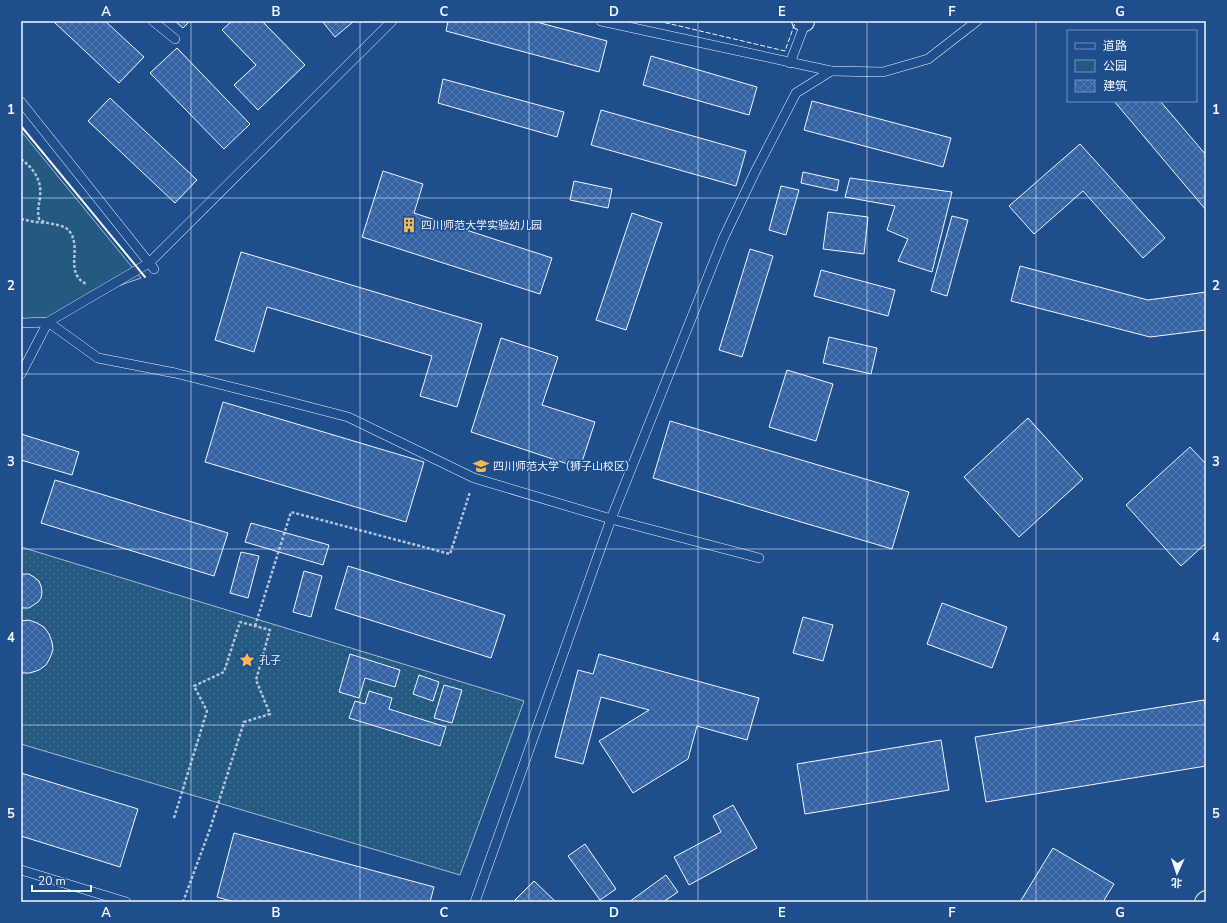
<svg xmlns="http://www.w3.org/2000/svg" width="1227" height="923" viewBox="0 0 1227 923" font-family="'Nunito Sans','Noto Sans SC',sans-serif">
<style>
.park{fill:#245a82;stroke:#a8bbd7}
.garden{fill:url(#garden-dots);stroke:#a8bbd7}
.building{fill:url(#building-cross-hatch);stroke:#f2f6ff}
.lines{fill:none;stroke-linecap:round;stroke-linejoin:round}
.lane-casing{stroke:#f2f6ff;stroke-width:10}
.street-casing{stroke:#f2f6ff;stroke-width:20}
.path{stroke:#b3c4dc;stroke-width:2.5;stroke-dasharray:3 2;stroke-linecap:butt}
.lane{stroke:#1f4e8c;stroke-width:9}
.street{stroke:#1f4e8c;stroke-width:18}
.fence{stroke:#f2f6ff;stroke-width:1;stroke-dasharray:5 2;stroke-linecap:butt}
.wall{stroke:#f2f6ff;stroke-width:2}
.grid{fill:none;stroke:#f2f6ff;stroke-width:1;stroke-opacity:0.55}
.labels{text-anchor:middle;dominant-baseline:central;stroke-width:3;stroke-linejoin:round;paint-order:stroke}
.poi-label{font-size:11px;fill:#f2f6ff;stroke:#1f4e8c;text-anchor:start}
.neatline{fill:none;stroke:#f2f6ff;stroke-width:1.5}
.grid-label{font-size:13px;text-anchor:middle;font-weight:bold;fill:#f2f6ff}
</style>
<defs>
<pattern id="garden-dots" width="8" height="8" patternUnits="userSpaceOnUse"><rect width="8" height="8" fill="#245a82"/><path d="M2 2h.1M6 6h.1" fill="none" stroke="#447295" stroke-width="1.8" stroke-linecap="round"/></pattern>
<pattern id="building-cross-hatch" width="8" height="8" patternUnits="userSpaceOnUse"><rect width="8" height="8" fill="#3563a3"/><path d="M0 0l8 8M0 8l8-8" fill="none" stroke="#537ab1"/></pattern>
</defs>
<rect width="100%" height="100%" fill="#1f4e8c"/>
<path class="park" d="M21 131 141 278 101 292 50 321 21 318Z"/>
<path class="garden" d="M21 547 524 701 460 875 21 744Z"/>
<g class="building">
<path d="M53 21H105L144 57 119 83Z"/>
<path d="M175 21H190L183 28Z"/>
<path d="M232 21H262L305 65 258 110 234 85 256 65 222 30Z"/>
<path d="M322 21H354L335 37Z"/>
<path d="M448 21H533L607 41 599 72 446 31Z"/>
<path d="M177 48 250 124 224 149 150 73Z"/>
<path d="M651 56 757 87 749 115 643 85Z"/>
<path d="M443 79 564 112 557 137 438 103Z"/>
<path d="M110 98 197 180 175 203 88 121Z"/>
<path d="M812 101 951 138 943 167 804 130Z"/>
<path d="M1114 101H1162L1161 102 1206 155V210Z"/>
<path d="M601 110 746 151 736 186 591 145Z"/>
<path d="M1080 144 1165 238 1143 258 1083 191 1034 234 1009 206Z"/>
<path d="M383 171 423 184 414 213 552 258 540 294 362 237Z"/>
<path d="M803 172 839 180 837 191 801 183Z"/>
<path d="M850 178 952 192 932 272 898 261 908 239 887 230 895 206 845 197Z"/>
<path d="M574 181 612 189 608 208 570 200Z"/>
<path d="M781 186 799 190 786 235 769 230Z"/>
<path d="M828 212 868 217 864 254 823 249Z"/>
<path d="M632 213 662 223 626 330 596 320Z"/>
<path d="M952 216 968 220 947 296 931 291Z"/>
<path d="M750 249 773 256 742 357 719 350Z"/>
<path d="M241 252 482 324 457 407 420 396 432 356 267 307 254 352 215 340Z"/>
<path d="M1020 266 1148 300 1206 292V330L1150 337 1011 301Z"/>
<path d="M821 270 895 290 888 316 814 296Z"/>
<path d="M829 337 877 348 871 374 823 363Z"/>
<path d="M501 338 558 357 542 405 595 422 580 468 471 432Z"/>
<path d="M787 370 833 384 816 441 769 427Z"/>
<path d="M223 402 424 462 406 522 205 462Z"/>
<path d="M1028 418 1083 479 1019 537 964 477Z"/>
<path d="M670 421 909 492 892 549 653 478Z"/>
<path d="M21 434 79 452 72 475 21 460Z"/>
<path d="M1190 447 1206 464V543L1181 566 1126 505Z"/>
<path d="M55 480 228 533 214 576 41 523Z"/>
<path d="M251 523 329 545 323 565 245 542Z"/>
<path d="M241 552 259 556 248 598 230 593Z"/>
<path d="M348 566 505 615 491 658 335 609Z"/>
<path d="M304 571 322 576 311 617 293 612Z"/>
<path d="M21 574H29L34 577 39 581 41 586 42 592 41 598 38 602 29 608H21Z"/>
<path d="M942 603 1007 627 992 668 927 644Z"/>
<path d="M803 617 833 625 823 661 793 653Z"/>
<path d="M29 620 37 623 44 627 49 634 52 642 53 650 50 658 46 665 39 670 30 673H21V621Z"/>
<path d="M350 654 400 670 395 687 365 678 359 698 339 692Z"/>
<path d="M599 654 759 698 747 740 697 726 688 759 633 793 599 741 649 710 601 697 583 764 555 757 578 670 593 674Z"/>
<path d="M419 675 439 682 433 701 413 694Z"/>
<path d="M444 685 462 690 452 723 434 718Z"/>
<path d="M369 691 392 698 389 709 446 727 440 746 349 718 355 701 365 704Z"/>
<path d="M1204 700 1206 711V766L986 802 975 737Z"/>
<path d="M941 740 949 790 805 814 797 764Z"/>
<path d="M21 773 138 809 120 867 21 836Z"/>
<path d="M733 805 757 848 689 885 674 857 721 832 713 816Z"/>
<path d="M234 833 434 887 430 902H234L217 897Z"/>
<path d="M585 844 616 889 600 900 568 856Z"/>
<path d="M1053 848 1114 884 1103 902H1020Z"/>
<path d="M666 875 678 892 663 902H629Z"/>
<path d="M534 881 556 902H513Z"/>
</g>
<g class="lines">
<defs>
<g id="lane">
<path d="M153 21 175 39"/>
<path d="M601 21 831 71 883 72 928 59 977 21"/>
<path d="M790 63 806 21"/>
<path d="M21 102 154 269"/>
<path d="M21 323 48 322 149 263 392 21"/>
<path d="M21 374 48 322 98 358 175 373 271 397 348 417 474 478 611 519 759 558"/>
<path d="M21 870 126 902"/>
<path d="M475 902 611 519 723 239 755 172 796 93 831 71"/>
</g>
<g id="street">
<path d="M801 21 805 22"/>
<path d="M1204 902 1206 900"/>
</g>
</defs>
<use href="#lane" class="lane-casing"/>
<use href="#street" class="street-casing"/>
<g class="path">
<path d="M21 159C34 169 42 180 40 197 39 206 37 209 39 219 41 220 42 221 44 222 52 225 65 224 70 232 82 249 64 272 86 284"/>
<path d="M21 219 35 222 45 223"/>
<path d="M255 626 291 512 450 554 470 492"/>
<path d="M174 818 207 711 194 686 224 672 240 622 270 630 256 680 270 714 244 722 210 829 183 902"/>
</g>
<use href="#lane" class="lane"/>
<use href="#street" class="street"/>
<path class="fence" d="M658 21 785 51 795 23"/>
<path class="wall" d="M21 126 145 277"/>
</g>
<path class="grid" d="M191 21V902M360 21V902M529 21V902M698 21V902M867 21V902M1036 21V902M21 198H1206M21 374H1206M21 549H1206M21 725H1206"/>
<defs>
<symbol id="building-bare" viewBox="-9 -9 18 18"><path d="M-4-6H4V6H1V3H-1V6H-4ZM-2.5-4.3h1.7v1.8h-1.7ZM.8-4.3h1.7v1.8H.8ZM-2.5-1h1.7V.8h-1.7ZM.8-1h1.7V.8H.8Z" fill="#ffb74d" stroke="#1f4e8c" stroke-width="2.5" paint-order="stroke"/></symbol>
<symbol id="university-bare" viewBox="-9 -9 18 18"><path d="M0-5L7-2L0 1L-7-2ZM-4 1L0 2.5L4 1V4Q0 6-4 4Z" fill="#ffb74d" stroke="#1f4e8c" stroke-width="2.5" paint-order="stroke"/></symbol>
<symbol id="sight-bare" viewBox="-9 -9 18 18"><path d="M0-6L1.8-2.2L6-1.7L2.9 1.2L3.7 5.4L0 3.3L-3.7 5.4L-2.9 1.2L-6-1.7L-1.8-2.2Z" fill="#ffb74d" stroke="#1f4e8c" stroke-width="2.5" paint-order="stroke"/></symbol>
</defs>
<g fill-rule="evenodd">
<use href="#building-bare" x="398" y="214" width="22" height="22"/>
<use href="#university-bare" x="470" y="455" width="22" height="22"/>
<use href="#sight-bare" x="236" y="649" width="22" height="22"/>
</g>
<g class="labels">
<g class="poi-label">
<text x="421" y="225">四川师范大学实验幼儿园</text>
<text x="493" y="466">四川师范大学（狮子山校区）</text>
<text x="259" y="660">孔子</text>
</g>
</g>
<rect width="1227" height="923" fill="none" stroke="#1f4e8c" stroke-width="44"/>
<rect x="1067" y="30" width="130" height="72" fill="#1f4e8c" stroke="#7391ba"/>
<rect x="1075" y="43" width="20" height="6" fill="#1f4e8c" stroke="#7391ba"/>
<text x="1103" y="50" font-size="12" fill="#f2f6ff">道路</text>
<rect x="1075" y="60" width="20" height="12" fill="#245a82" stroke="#7391ba"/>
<text x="1103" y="70" font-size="12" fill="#f2f6ff">公园</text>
<rect x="1075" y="80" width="20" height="12" fill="url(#building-cross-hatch)" stroke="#7391ba"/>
<text x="1103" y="90" font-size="12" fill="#f2f6ff">建筑</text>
<g transform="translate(1177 873) rotate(183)" stroke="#1f4e8c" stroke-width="3" paint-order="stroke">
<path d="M0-3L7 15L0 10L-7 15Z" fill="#f2f6ff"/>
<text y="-6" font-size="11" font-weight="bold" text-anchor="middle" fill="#f2f6ff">北</text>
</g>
<path d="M32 885v6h59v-6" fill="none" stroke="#f2f6ff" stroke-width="2"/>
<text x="38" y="885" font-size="12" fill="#f2f6ff" stroke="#1f4e8c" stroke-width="3" paint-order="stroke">20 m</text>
<rect x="22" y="22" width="1183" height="879" class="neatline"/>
<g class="grid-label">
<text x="106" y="16">A</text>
<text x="276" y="16">B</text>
<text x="444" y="16">C</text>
<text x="614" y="16">D</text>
<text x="782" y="16">E</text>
<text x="952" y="16">F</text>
<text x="1120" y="16">G</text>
<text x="11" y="114">1</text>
<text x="1216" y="114">1</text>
<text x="11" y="290">2</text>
<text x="1216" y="290">2</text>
<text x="11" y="466">3</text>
<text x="1216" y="466">3</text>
<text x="11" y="642">4</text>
<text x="1216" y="642">4</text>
<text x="11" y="818">5</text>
<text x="1216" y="818">5</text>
<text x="106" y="917">A</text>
<text x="276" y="917">B</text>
<text x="444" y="917">C</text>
<text x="614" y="917">D</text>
<text x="782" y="917">E</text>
<text x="952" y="917">F</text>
<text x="1120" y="917">G</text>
</g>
</svg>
